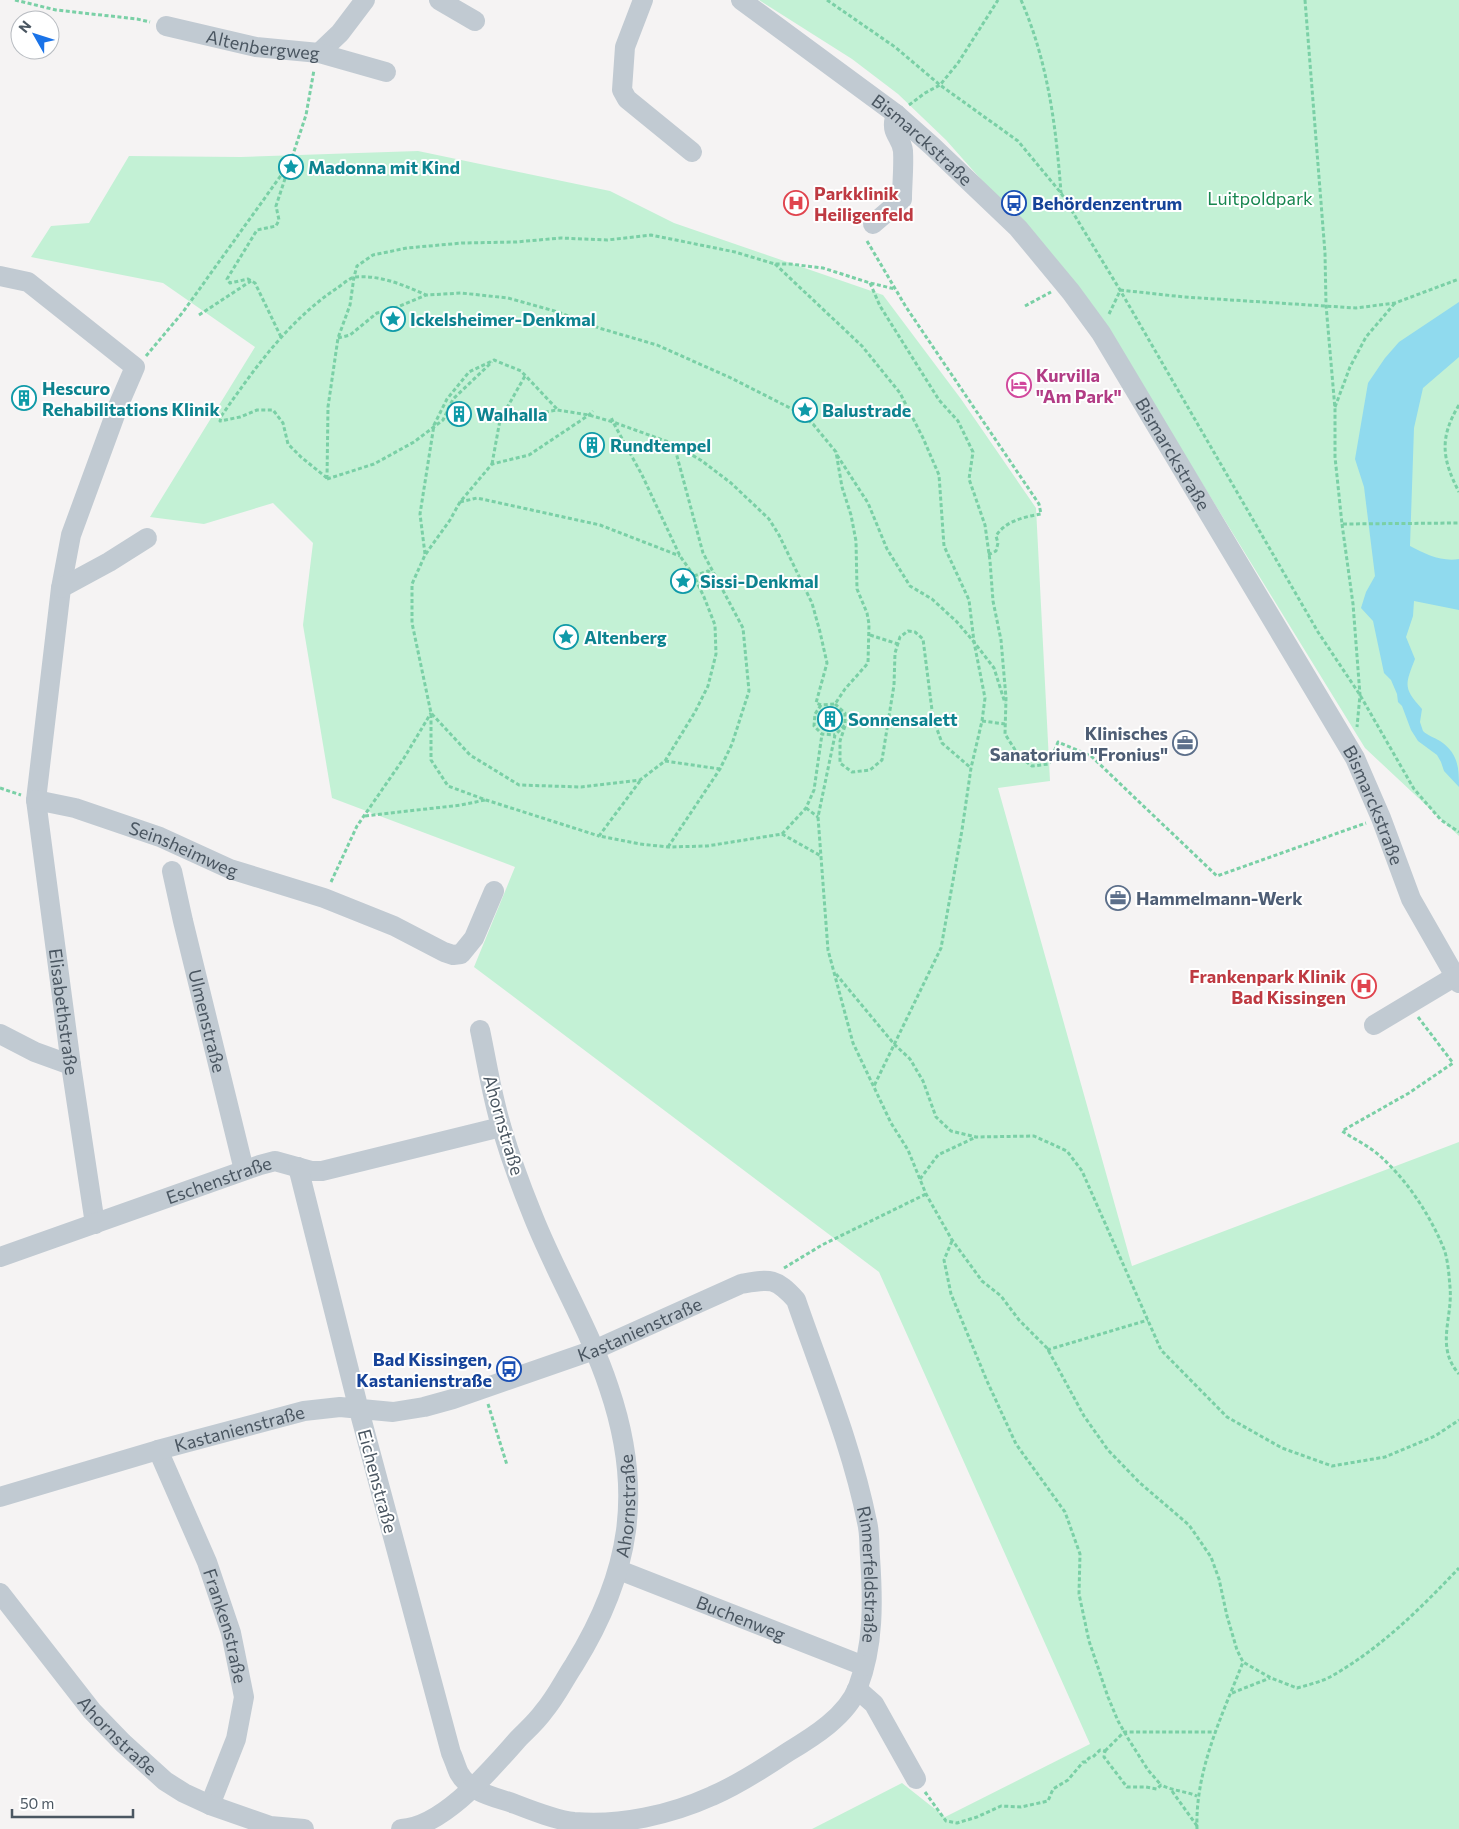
<svg xmlns="http://www.w3.org/2000/svg" width="1459" height="1829" viewBox="0 0 1459 1829" font-family="Commissioner,sans-serif">
<style>
.green{fill:#c3f1d5}
.water{fill:#90daee}
.lines{fill:none;stroke-linecap:round;stroke-linejoin:round}
.path{stroke:#7ad0a6;stroke-width:3;stroke-dasharray:4 2.5;stroke-linecap:butt}
.minor{stroke:#c1cad2;stroke-width:20}
.labels{text-anchor:middle;dominant-baseline:central;stroke-width:4;stroke-linejoin:round;paint-order:stroke}
.street-label{font-size:18px;fill:#4a5661;stroke:#fff}
.culture-label{font-size:18px;font-weight:bold;fill:#0d838f;stroke:#fff;text-anchor:start}
.health-label{font-size:18px;font-weight:bold;fill:#be3a42;stroke:#fff;text-anchor:start}
.park-label{font-size:18px;fill:#17864f;stroke:#fff}
.transit-label{font-size:18px;font-weight:bold;fill:#164399;stroke:#fff;text-anchor:start}
.hotel-label{font-size:18px;font-weight:bold;fill:#b23c85;stroke:#fff;text-anchor:start}
.service-label{font-size:18px;font-weight:bold;fill:#4e5e75;stroke:#fff;text-anchor:end}
</style>
<rect width="100%" height="100%" fill="#f5f3f3"/>
<g class="green">
<path d="M759 0H1459V836L1365 748 1091 303 946 140 898 94 852 59Z"/>
<path d="M418 151 610 191 674 223 883 295 961 399 1036 508 1050 781 998 788 1132 1266 1459 1142V1829H812L902 1783 945 1817 1090 1744 879 1272 474 967 515 867 332 798 303 625 313 543 273 503 204 524 150 517 255 347 163 283 31 257 51 226 89 223 129 156 241 157Z"/>
</g>
<path class="water" d="M1459 302V357L1423 388 1414 428 1410 546C1425 554 1442 562 1459 559V610L1414 601 1413 616 1406 637 1415 659C1405 685 1403 688 1422 709L1420 722 1423 731C1428 736 1434 737 1440 741 1458 753 1459 767 1459 787L1444 771 1441 762 1437 755 1418 741 1411 730 1402 706 1398 702 1397 694 1391 680 1384 673 1373 621 1361 608 1366 592 1375 576 1364 487 1355 459 1368 383 1385 358 1399 342Z"/>
<g class="lines">
<g class="path">
<path d="M15 0 56 10 137 19 150 22"/>
<path d="M827 0 895 47 940 85 1018 141 1061 193 1120 290 1318 632 1360 695 1414 789 1441 820 1459 832"/>
<path d="M1021 0C1048 62 1056 126 1061 193"/>
<path d="M1305 0 1325 253 1326 305 1335 409V457L1342 524 1459 523"/>
<path d="M909 105 925 93 940 85 958 63 998 0"/>
<path d="M867 241 906 307 1039 504 1041 514C1024 517 1005 521 996 536L998 543 996 551 988 555"/>
<path d="M775 264 862 346 900 393 923 438 939 475 944 546 969 600 974 642 985 698 982 721 971 768 962 830 941 948 874 1086"/>
<path d="M870 283 880 306 939 400 958 421 973 452 969 479 985 525 990 561 993 601 1001 640 1006 698 1005 734 1019 756 1032 766 1049 764 1058 742 1091 756 1217 876 1366 823"/>
<path d="M1120 290 1184 297 1356 308 1395 303 1459 279"/>
<path d="M1025 306 1051 292"/>
<path d="M1109 314 1120 291"/>
<path d="M199 315 251 281"/>
<path d="M281 337 255 283 248 279 230 283 227 279 257 230 276 226 279 220 276 206 306 115 314 70"/>
<path d="M338 338 350 335 377 313 388 311 426 295 461 293 508 298 558 312 599 328 657 345 731 378 796 411 813 424 836 452 842 487 851 515 856 541 857 589 867 613 869 624 868 663 845 689 835 704 821 705 816 703 827 663 820 632 812 603 779 535 769 519 731 483 702 461 674 444 613 422 611 417"/>
<path d="M146 356 183 312 287 167"/>
<path d="M1459 405C1439 438 1442 459 1459 492"/>
<path d="M1335 407 1350 367 1366 337 1395 303"/>
<path d="M500 420 557 410 589 415 613 422 642 475 680 556 694 576 704 597 715 625 716 654 708 686 695 712 665 761 640 780 581 787 519 785 470 755 431 713 412 623V584L425 555 450 520 460 502 492 464 529 455 589 415 593 411"/>
<path d="M837 455 868 503 887 549 910 586 932 599 957 622 974 642 994 668 1005 703"/>
<path d="M492 464 500 420 525 376"/>
<path d="M327 478 301 457 288 444 283 423 273 410H257L240 417 220 421 222 415C255 368 288 321 337 288 342 285 350 277 356 277 380 275 404 285 426 295"/>
<path d="M327 479 328 407 338 338 350 305 354 277 357 266 373 255 407 248 462 243 516 242 561 238 607 240 651 235 735 252 775 264H790L823 268 870 283 895 289"/>
<path d="M327 479 374 464 414 442 443 420 453 399 492 362"/>
<path d="M460 502 477 498 600 525 680 556"/>
<path d="M1342 524 1353 604 1360 695 1357 727"/>
<path d="M425 554 420 514 434 425 447 399 469 372 494 360 521 371 557 409"/>
<path d="M694 576 708 571 714 575"/>
<path d="M870 635 898 644"/>
<path d="M835 704 845 713V725L835 735 818 817 828 950 853 1043 891 1123 908 1150 926 1194 952 1240 982 1281 1001 1296 1019 1320 1047 1348 1084 1416 1108 1450 1140 1483 1189 1525 1211 1557 1219 1579 1227 1616 1237 1650 1243 1662 1271 1678 1297 1688C1308 1685 1320 1682 1330 1677 1380 1649 1420 1609 1459 1568"/>
<path d="M821 705 815 714 814 726 822 734 835 735"/>
<path d="M431 714V760L448 786 486 800 599 836"/>
<path d="M982 721 1005 724"/>
<path d="M845 726 840 741V763L852 772 870 770 882 760 894 685 895 653 900 637 908 631 915 632 923 639 933 718 942 743 971 768"/>
<path d="M665 761 720 769"/>
<path d="M640 781 599 836 640 844 668 847 707 846 782 834 806 808 814 790 822 734"/>
<path d="M0 788 21 795"/>
<path d="M806 808 818 817"/>
<path d="M365 816 461 805 485 800"/>
<path d="M782 834 821 856"/>
<path d="M668 847 720 769 732 744 749 691 743 628 703 553 674 445"/>
<path d="M331 882 357 826 404 758 431 713"/>
<path d="M836 974 894 1044 910 1059 923 1081 936 1117 951 1131 976 1137 1034 1136 1067 1151 1082 1171 1161 1350 1227 1417 1282 1448 1332 1466 1385 1457 1435 1436 1459 1420"/>
<path d="M1418 1017 1453 1063 1409 1093 1342 1131C1354 1139 1369 1146 1380 1156 1407 1180 1430 1215 1444 1249 1448 1260 1449 1275 1450 1287 1453 1318 1435 1347 1459 1374"/>
<path d="M920 1179 938 1155 976 1137"/>
<path d="M952 1241 944 1260 951 1294 987 1381 1016 1444 1065 1512 1080 1554 1079 1594 1089 1641 1108 1697 1118 1721 1129 1740 1148 1770 1161 1785"/>
<path d="M784 1268 822 1245 926 1194"/>
<path d="M1047 1350 1148 1320"/>
<path d="M488 1404 507 1465"/>
<path d="M1232 1693 1270 1678"/>
<path d="M1105 1751 1124 1732H1215"/>
<path d="M1172 1791 1197 1826"/>
<path d="M925 1792 946 1821 957 1823 977 1817 1001 1806 1021 1807 1048 1801 1053 1789 1068 1780 1083 1762H1086L1089 1758 1093 1757 1100 1750 1105 1751 1104 1757 1127 1787H1146L1157 1789 1161 1785C1173 1791 1185 1791 1197 1796"/>
<path d="M1197 1829C1195 1770 1222 1716 1243 1662"/>
</g>
<g class="minor">
<path d="M439 0 475 21"/>
<path d="M643 0 625 47 622 90 627 99 692 152"/>
<path id="s1" d="M741 0 896 114 932 146 1018 228 1071 292 1101 333 1355 758 1381 818 1411 899 1459 983"/>
<path id="s2" d="M166 26 256 47 319 53 340 33 365 0"/>
<path d="M319 53 386 72"/>
<path d="M873 224 902 199C902 184 904 167 903 151 901 135 889 134 896 114"/>
<path id="s3" d="M0 276 28 282 135 367 119 404 71 535 61 588 36 800 71 1065 95 1224"/>
<path d="M61 588 109 562 147 538"/>
<path id="s4" d="M36 800 75 808 160 837 230 869 324 898 394 926 444 952 453 955 461 954 474 938 494 891"/>
<path id="s5" d="M172 871 183 921 244 1170"/>
<path d="M1374 1025 1454 977"/>
<path d="M0 1034 35 1052 71 1065"/>
<path id="s6" d="M0 1257 260 1165 275 1161 311 1171H322L501 1127"/>
<path id="s7" d="M158 1450 207 1562 231 1633 244 1697 236 1739 210 1805"/>
<path id="s8" d="M0 1497 158 1450 304 1411 340 1407 393 1412 424 1407 453 1399 594 1350 741 1284C770 1279 775 1277 796 1300 821 1373 852 1446 867 1522 870 1533 869 1545 870 1557 873 1601 874 1645 858 1687 847 1716 813 1737 788 1752 764 1768 738 1785 712 1796 670 1815 620 1826 574 1822 556 1820 533 1811 515 1804 496 1797 470 1793 459 1773 456 1767 454 1759 451 1753L359 1410 298 1167"/>
<path id="s9" d="M619 1570 864 1666"/>
<path id="s10" d="M0 1593 92 1711 123 1743 165 1781 184 1793 210 1805 270 1826 304 1829"/>
<path d="M857 1689 874 1704 916 1779"/>
<path id="s11" d="M401 1829C444 1827 492 1768 519 1738 528 1729 537 1721 544 1711 556 1697 564 1680 574 1665 631 1573 644 1491 609 1388 589 1327 554 1271 531 1211 520 1184 510 1156 502 1129 492 1097 487 1063 480 1030"/>
</g>
</g>
<defs>
<symbol id="sight-ring" viewBox="-11 -11 22 22"><circle r="9.5" fill="#fff" stroke="#0f9aa8" stroke-width="1.5"/><path d="M0-6L1.8-2.2L6-1.7L2.9 1.2L3.7 5.4L0 3.3L-3.7 5.4L-2.9 1.2L-6-1.7L-1.8-2.2Z" fill="#0f9aa8"/></symbol>
<symbol id="hospital-ring" viewBox="-11 -11 22 22"><circle r="9.5" fill="#fff" stroke="#e0444e" stroke-width="1.5"/><path d="M-5-5h3v3.5h4V-5h3V5h-3V1.5h-4V5h-3Z" fill="#e0444e"/></symbol>
<symbol id="bus-ring" viewBox="-11 -11 22 22"><circle r="9.5" fill="#fff" stroke="#1a4fb4" stroke-width="1.5"/><path d="M-5-6H5V4H4V6H2V4H-2V6H-4V4H-5ZM-3.5-4V0h7V-4ZM-3.5 1.2v1.5H-2V1.2ZM2 1.2v1.5H3.5V1.2Z" fill="#1a4fb4"/></symbol>
<symbol id="hotel-ring" viewBox="-11 -11 22 22"><circle r="9.5" fill="#fff" stroke="#d1479c" stroke-width="1.5"/><path d="M-6-4.5h1.5V1H6V5H4.5V3h-9V5H-6ZM-4 0a1.8 1.8 0 1 1 3.6 0ZM.5 0V-2.5h3Q6-2.5 6 0Z" fill="#d1479c"/></symbol>
<symbol id="building-ring" viewBox="-11 -11 22 22"><circle r="9.5" fill="#fff" stroke="#0f9aa8" stroke-width="1.5"/><path d="M-4-6H4V6H1V3H-1V6H-4ZM-2.5-4.3h1.7v1.8h-1.7ZM.8-4.3h1.7v1.8H.8ZM-2.5-1h1.7V.8h-1.7ZM.8-1h1.7V.8H.8Z" fill="#0f9aa8"/></symbol>
<symbol id="office-ring" viewBox="-11 -11 22 22"><circle r="9.5" fill="#fff" stroke="#5c6f8a" stroke-width="1.5"/><path d="M-6-3h4V-5.5h4V-3h4V5H-6ZM-1-4.5V-3h2v-1.5ZM-6 0V1H6V0Z" fill="#5c6f8a"/></symbol>
</defs>
<g fill-rule="evenodd">
<use href="#sight-ring" x="277" y="153" width="28" height="28"/>
<use href="#hospital-ring" x="782" y="189" width="28" height="28"/>
<use href="#bus-ring" x="1000" y="189" width="28" height="28"/>
<use href="#sight-ring" x="379" y="305" width="28" height="28"/>
<use href="#hotel-ring" x="1005" y="371" width="28" height="28"/>
<use href="#building-ring" x="10" y="384" width="28" height="28"/>
<use href="#sight-ring" x="791" y="396" width="28" height="28"/>
<use href="#building-ring" x="445" y="400" width="28" height="28"/>
<use href="#building-ring" x="578" y="431" width="28" height="28"/>
<use href="#sight-ring" x="669" y="567" width="28" height="28"/>
<use href="#sight-ring" x="552" y="623" width="28" height="28"/>
<use href="#building-ring" x="816" y="705" width="28" height="28"/>
<use href="#office-ring" x="1171" y="729" width="28" height="28"/>
<use href="#office-ring" x="1104" y="884" width="28" height="28"/>
<use href="#hospital-ring" x="1350" y="972" width="28" height="28"/>
<use href="#bus-ring" x="495" y="1355" width="28" height="28"/>
</g>
<g class="labels">
<g class="street-label">
<text stroke="none"><textPath href="#s2" startOffset="99">Altenbergweg</textPath></text>
<text stroke="none"><textPath href="#s1" startOffset="229">Bismarckstraße</textPath></text>
<text stroke="none"><textPath href="#s1" startOffset="634">Bismarckstraße</textPath></text>
<text stroke="none"><textPath href="#s1" startOffset="1039">Bismarckstraße</textPath></text>
<text stroke="none"><textPath href="#s4" startOffset="156">Seinsheimweg</textPath></text>
<text stroke="none"><textPath href="#s3" startOffset="826">Elisabethstraße</textPath></text>
<text stroke="none"><textPath href="#s5" startOffset="154">Ulmenstraße</textPath></text>
<text transform="translate(504 1125) rotate(74)">Ahornstraße</text>
<text stroke="none"><textPath href="#s6" startOffset="232">Eschenstraße</textPath></text>
<text stroke="none"><textPath href="#s8" startOffset="666">Kastanienstraße</textPath></text>
<text stroke="none"><textPath href="#s8" startOffset="249">Kastanienstraße</textPath></text>
<text transform="translate(378 1481) rotate(75)">Eichenstraße</text>
<text stroke="none"><textPath href="#s11" startOffset="414">Ahornstraße</textPath></text>
<text stroke="none"><textPath href="#s8" startOffset="1125">Rinnerfeldstraße</textPath></text>
<text stroke="none"><textPath href="#s9" startOffset="131">Buchenweg</textPath></text>
<text stroke="none"><textPath href="#s7" startOffset="189">Frankenstraße</textPath></text>
<text stroke="none"><textPath href="#s10" startOffset="185">Ahornstraße</textPath></text>
</g>
<g class="culture-label">
<text x="308" y="167">Madonna mit Kind</text>
<text x="410" y="319">Ickelsheimer-Denkmal</text>
<text x="42" y="388">Hescuro<tspan x="42" dy="21">Rehabilitations Klinik</tspan></text>
<text x="822" y="410">Balustrade</text>
<text x="476" y="414">Walhalla</text>
<text x="610" y="445">Rundtempel</text>
<text x="700" y="581">Sissi-Denkmal</text>
<text x="584" y="637">Altenberg</text>
<text x="848" y="719">Sonnensalett</text>
</g>
<g class="health-label">
<text x="814" y="193">Parkklinik<tspan x="814" dy="21">Heiligenfeld</tspan></text>
<text x="1346" y="976" text-anchor="end">Frankenpark Klinik<tspan x="1346" dy="21">Bad Kissingen</tspan></text>
</g>
<g class="park-label">
<text x="1260" y="198">Luitpoldpark</text>
</g>
<g class="transit-label">
<text x="1032" y="203">Behördenzentrum</text>
<text x="492" y="1359" text-anchor="end">Bad Kissingen,<tspan x="492" dy="21">Kastanienstraße</tspan></text>
</g>
<g class="hotel-label">
<text x="1036" y="375">Kurvilla<tspan x="1036" dy="21">"Am Park"</tspan></text>
</g>
<g class="service-label">
<text x="1168" y="733">Klinisches<tspan x="1168" dy="21">Sanatorium "Fronius"</tspan></text>
<text x="1136" y="898" text-anchor="start">Hammelmann-Werk</text>
</g>
</g>
<g transform="translate(35 35) rotate(309)"><circle r="24" fill="#ffffff" stroke="#b7bbc0"/>
<path d="M0-4L9 19L0 12L-9 19Z" fill="#1a73e8"/>
<text y="-8" font-size="14" font-weight="bold" text-anchor="middle" fill="#4a5661">N</text>
</g>
<path d="M12 1809v8h121v-8" fill="none" stroke="#4a5661" stroke-width="2.5"/>
<text x="20" y="1809" font-size="15" fill="#4a5661" stroke="#ffffff" stroke-width="4" paint-order="stroke">50 m</text>
</svg>
